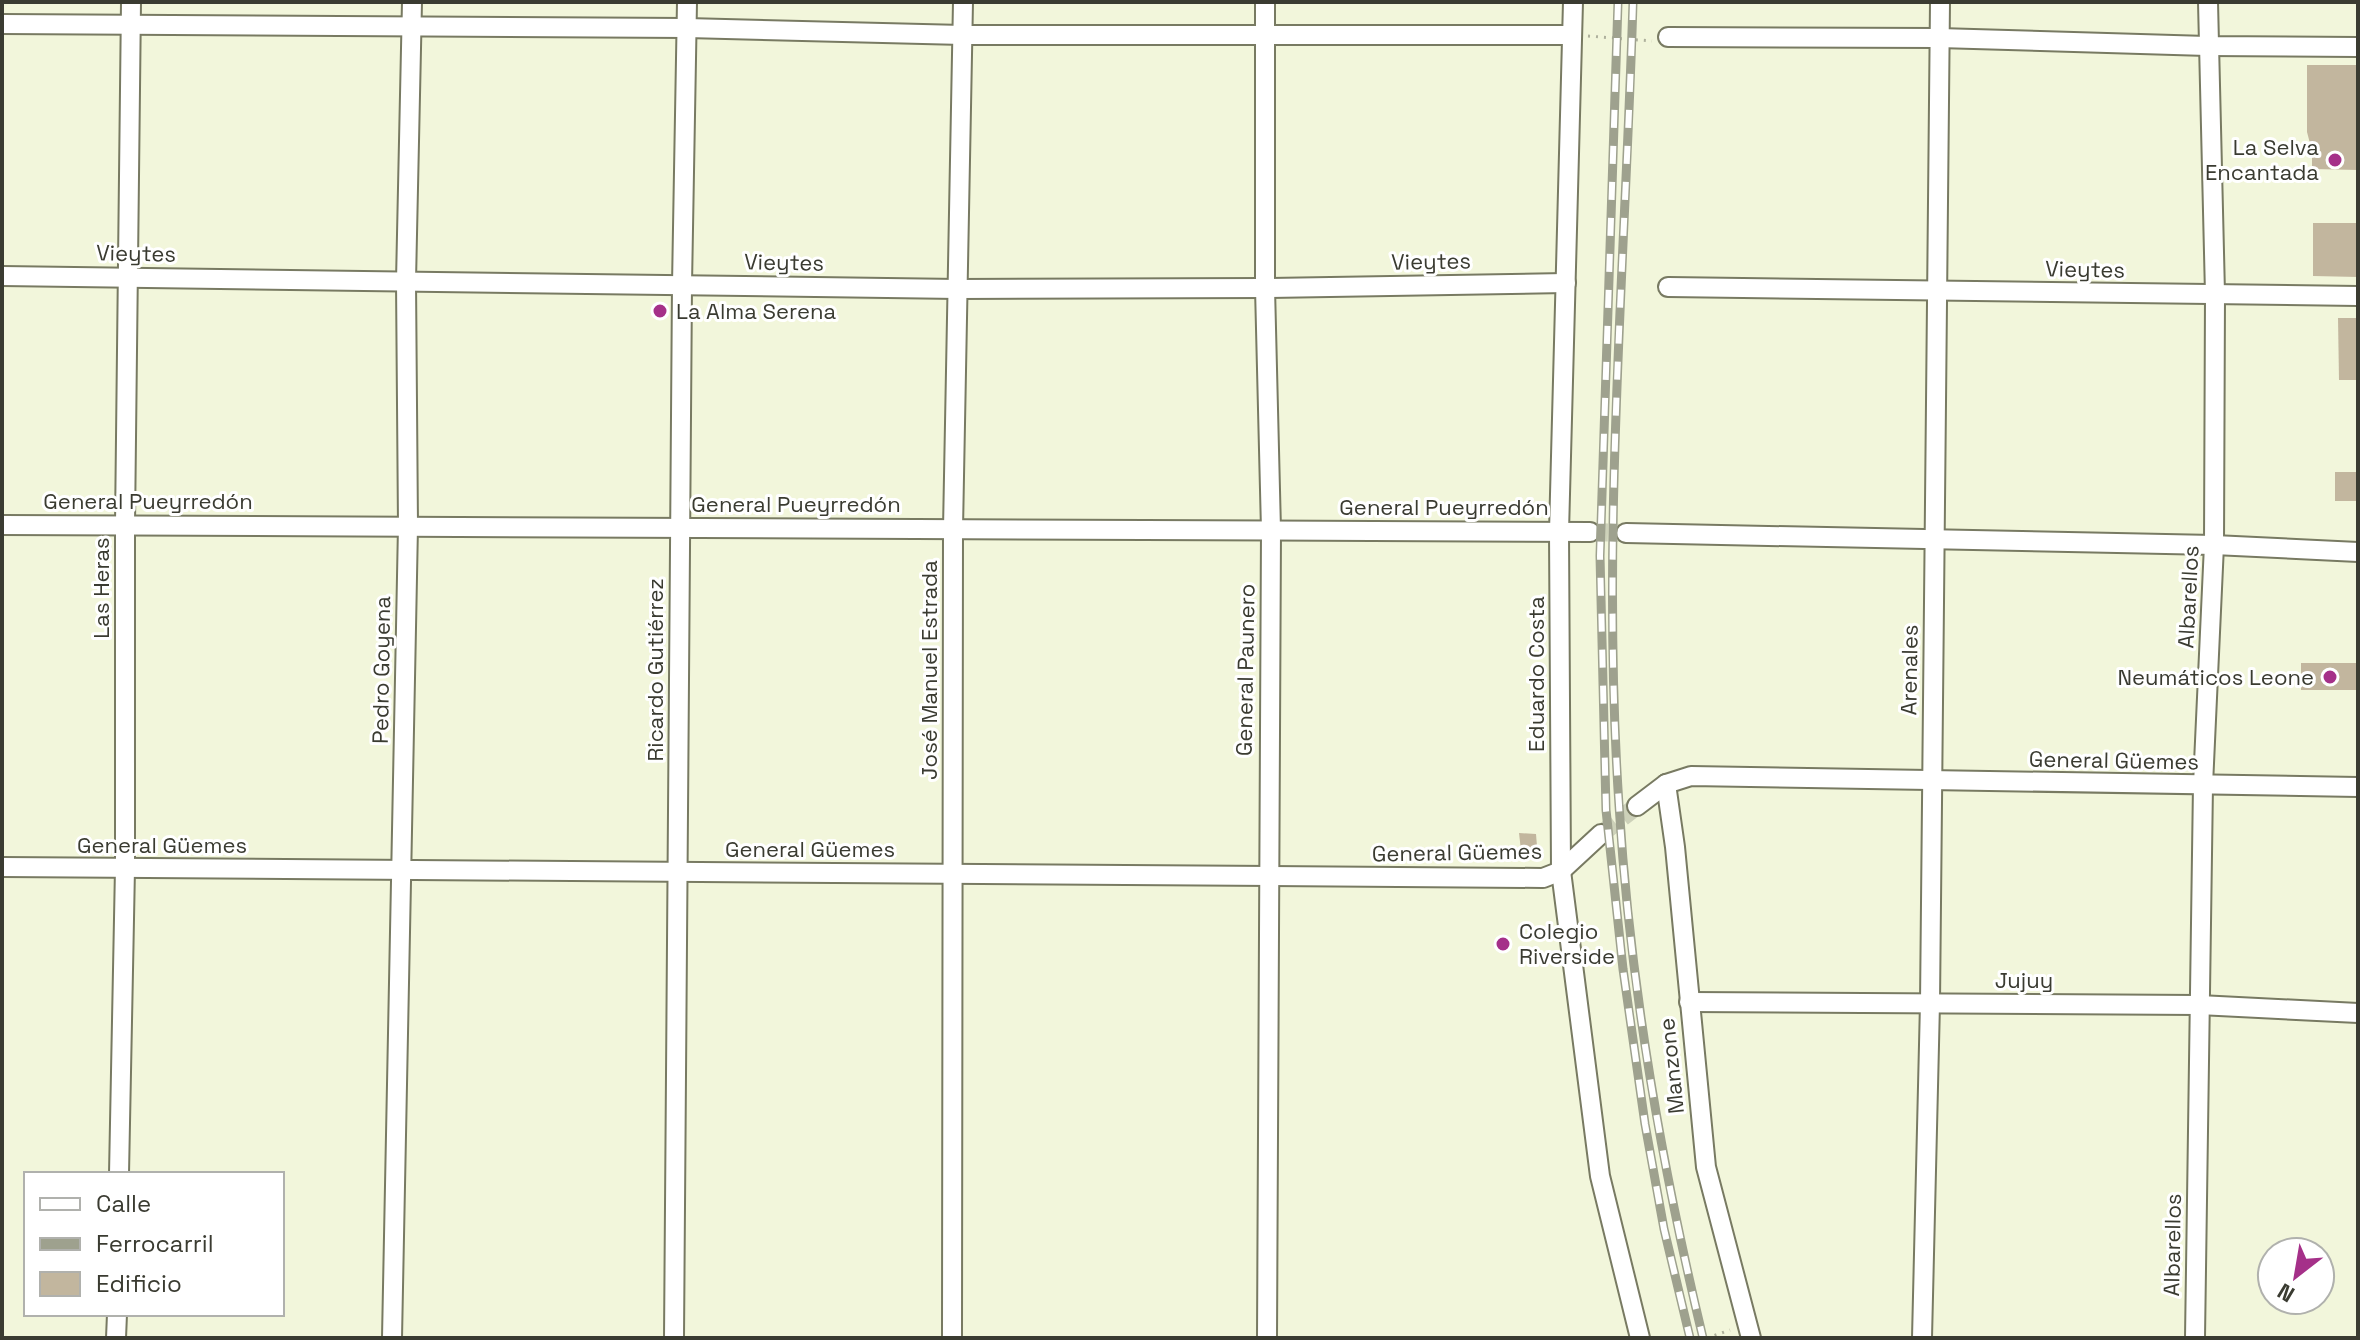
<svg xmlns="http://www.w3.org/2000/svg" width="2360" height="1340" viewBox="0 0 2360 1340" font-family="'Space Grotesk',sans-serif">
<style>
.building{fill:#c2b69e}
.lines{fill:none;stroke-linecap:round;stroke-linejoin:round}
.street-tunnel{stroke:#cdd1b9;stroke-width:18;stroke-dasharray:18 9;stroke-linecap:butt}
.street-casing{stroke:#787a62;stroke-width:22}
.path{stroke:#aeb09c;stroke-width:3;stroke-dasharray:2 6;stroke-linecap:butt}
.street{stroke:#fff;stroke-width:18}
.rail-casing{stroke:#9ea18e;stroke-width:9}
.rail{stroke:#fff;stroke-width:6;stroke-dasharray:18;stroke-linecap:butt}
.poi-dot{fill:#a53089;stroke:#fff;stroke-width:3}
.labels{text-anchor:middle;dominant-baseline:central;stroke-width:6;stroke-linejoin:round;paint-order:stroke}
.poi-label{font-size:22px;fill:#3a3b31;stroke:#fff;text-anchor:end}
.street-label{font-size:22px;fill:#3a3b31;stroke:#fff}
</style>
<rect width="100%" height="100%" fill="#f2f6db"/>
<g class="building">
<path d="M2307 65H2358V170L2312 169V151L2307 132Z"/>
<path d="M2313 223H2358V277L2313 276Z"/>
<path d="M2338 318H2358V380H2339Z"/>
<rect x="2335" y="472" width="23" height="29"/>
<rect x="2301" y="663" width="57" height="27"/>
<path d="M1519 833 1536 834 1538 859H1522Z"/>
</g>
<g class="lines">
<g class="street-tunnel">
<path d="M1590 532 1626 533"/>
<path d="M1601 834 1637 806"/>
</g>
<defs>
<g id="street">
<path d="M1265 2V288L1271 530 1267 1338"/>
<path d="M1573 2 1559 532 1561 871 1600 1176 1640 1338"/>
<path d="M2 24 687 28 963 35H1572"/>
<path d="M1668 37 1939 38 2207 46 2358 47"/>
<path d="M2 276 958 289 1265 288 1566 283"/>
<path d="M1668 287 2358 296"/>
<path d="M2 525 1590 532"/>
<path d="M1626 533 2214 545 2358 552"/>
<path d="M1666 784 1675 847 1706 1167 1751 1338"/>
<path d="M1637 806 1666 784 1691 776 2358 787"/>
<path d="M2 867 1543 878 1561 871 1601 834"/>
<path d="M1689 1002 2199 1005 2358 1013"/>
<path d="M119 1174 125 868V525L131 2"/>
<path d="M116 1338 117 1314"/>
<path d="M392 1338 408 526 406 281 412 2"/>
<path d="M674 1338 682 285 687 2"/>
<path d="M952 1338 953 529 963 2"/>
<path d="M1922 1338 1930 1003 1940 2"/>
<path d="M2195 1338 2203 785 2214 545 2215 294 2208 2"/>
</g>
</defs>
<use href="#street" class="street-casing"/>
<g class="path">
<path d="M1588 36 1652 41"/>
<path d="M1707 1338 1730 1330"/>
</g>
<use href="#street" class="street"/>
<defs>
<g id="rail">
<path d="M1618 2 1600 556 1606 810 1623 969 1645 1124 1664 1229 1690 1338"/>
<path d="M1633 2C1625 269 1601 538 1619 805 1630 985 1661 1163 1703 1338"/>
</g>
</defs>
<use href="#rail" class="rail-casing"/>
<use href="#rail" class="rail"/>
</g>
<g class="poi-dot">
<circle cx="2335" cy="160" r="8"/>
<circle cx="660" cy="311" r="8"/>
<circle cx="2330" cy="677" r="8"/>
<circle cx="1503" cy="944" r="8"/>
</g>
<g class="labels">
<g class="poi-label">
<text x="2319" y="147">La Selva<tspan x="2319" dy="25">Encantada</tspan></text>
<text x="676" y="311" text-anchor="start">La Alma Serena</text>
<text x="2314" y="677">Neumáticos Leone</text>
<text x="1519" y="931" text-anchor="start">Colegio<tspan x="1519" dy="25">Riverside</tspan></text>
</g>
<g class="street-label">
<text transform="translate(136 253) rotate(1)">Vieytes</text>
<text transform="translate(1431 261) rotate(-1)">Vieytes</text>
<text transform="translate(784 262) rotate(1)">Vieytes</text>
<text transform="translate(2085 269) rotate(1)">Vieytes</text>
<text x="148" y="501">General Pueyrredón</text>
<text x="796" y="504">General Pueyrredón</text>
<text x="1444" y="507">General Pueyrredón</text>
<text transform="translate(101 588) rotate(-90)">Las Heras</text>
<text transform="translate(2188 597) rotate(-87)">Albarellos</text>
<text transform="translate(381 670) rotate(-89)">Pedro Goyena</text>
<text transform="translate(655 670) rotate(-90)">Ricardo Gutiérrez</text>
<text transform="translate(929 670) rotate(-90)">José Manuel Estrada</text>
<text transform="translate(1245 670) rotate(-89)">General Paunero</text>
<text transform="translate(1909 670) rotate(-89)">Arenales</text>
<text transform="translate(1536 674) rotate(-90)">Eduardo Costa</text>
<text transform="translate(2114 760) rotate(1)">General Güemes</text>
<text x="162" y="845">General Güemes</text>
<text x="810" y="849">General Güemes</text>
<text transform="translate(1457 852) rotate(-1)">General Güemes</text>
<text x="2024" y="980">Jujuy</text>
<text transform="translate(1671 1066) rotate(-96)">Manzone</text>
<text transform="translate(2172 1245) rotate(-89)">Albarellos</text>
</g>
</g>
<rect width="2360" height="1340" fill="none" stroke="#3a3b31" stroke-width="8"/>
<rect x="24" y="1172" width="260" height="144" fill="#ffffff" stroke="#b0b1ad" stroke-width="2"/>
<rect x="40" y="1198" width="40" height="12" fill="#ffffff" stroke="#b0b1ad" stroke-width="2"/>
<text x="96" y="1212" font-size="24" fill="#3a3b31">Calle</text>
<rect x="40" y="1238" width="40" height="12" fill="#9ea18e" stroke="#b0b1ad" stroke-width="2"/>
<text x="96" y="1252" font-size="24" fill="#3a3b31">Ferrocarril</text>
<rect x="40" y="1272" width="40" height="24" fill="#c2b69e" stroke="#b0b1ad" stroke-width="2"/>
<text x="96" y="1292" font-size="24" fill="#3a3b31">Edificio</text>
<g transform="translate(2296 1276) rotate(211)"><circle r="38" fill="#ffffff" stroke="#b0b1ad" stroke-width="2"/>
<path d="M0-6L14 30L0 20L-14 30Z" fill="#a53089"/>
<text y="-12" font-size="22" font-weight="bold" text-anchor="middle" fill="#3a3b31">N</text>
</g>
</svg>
